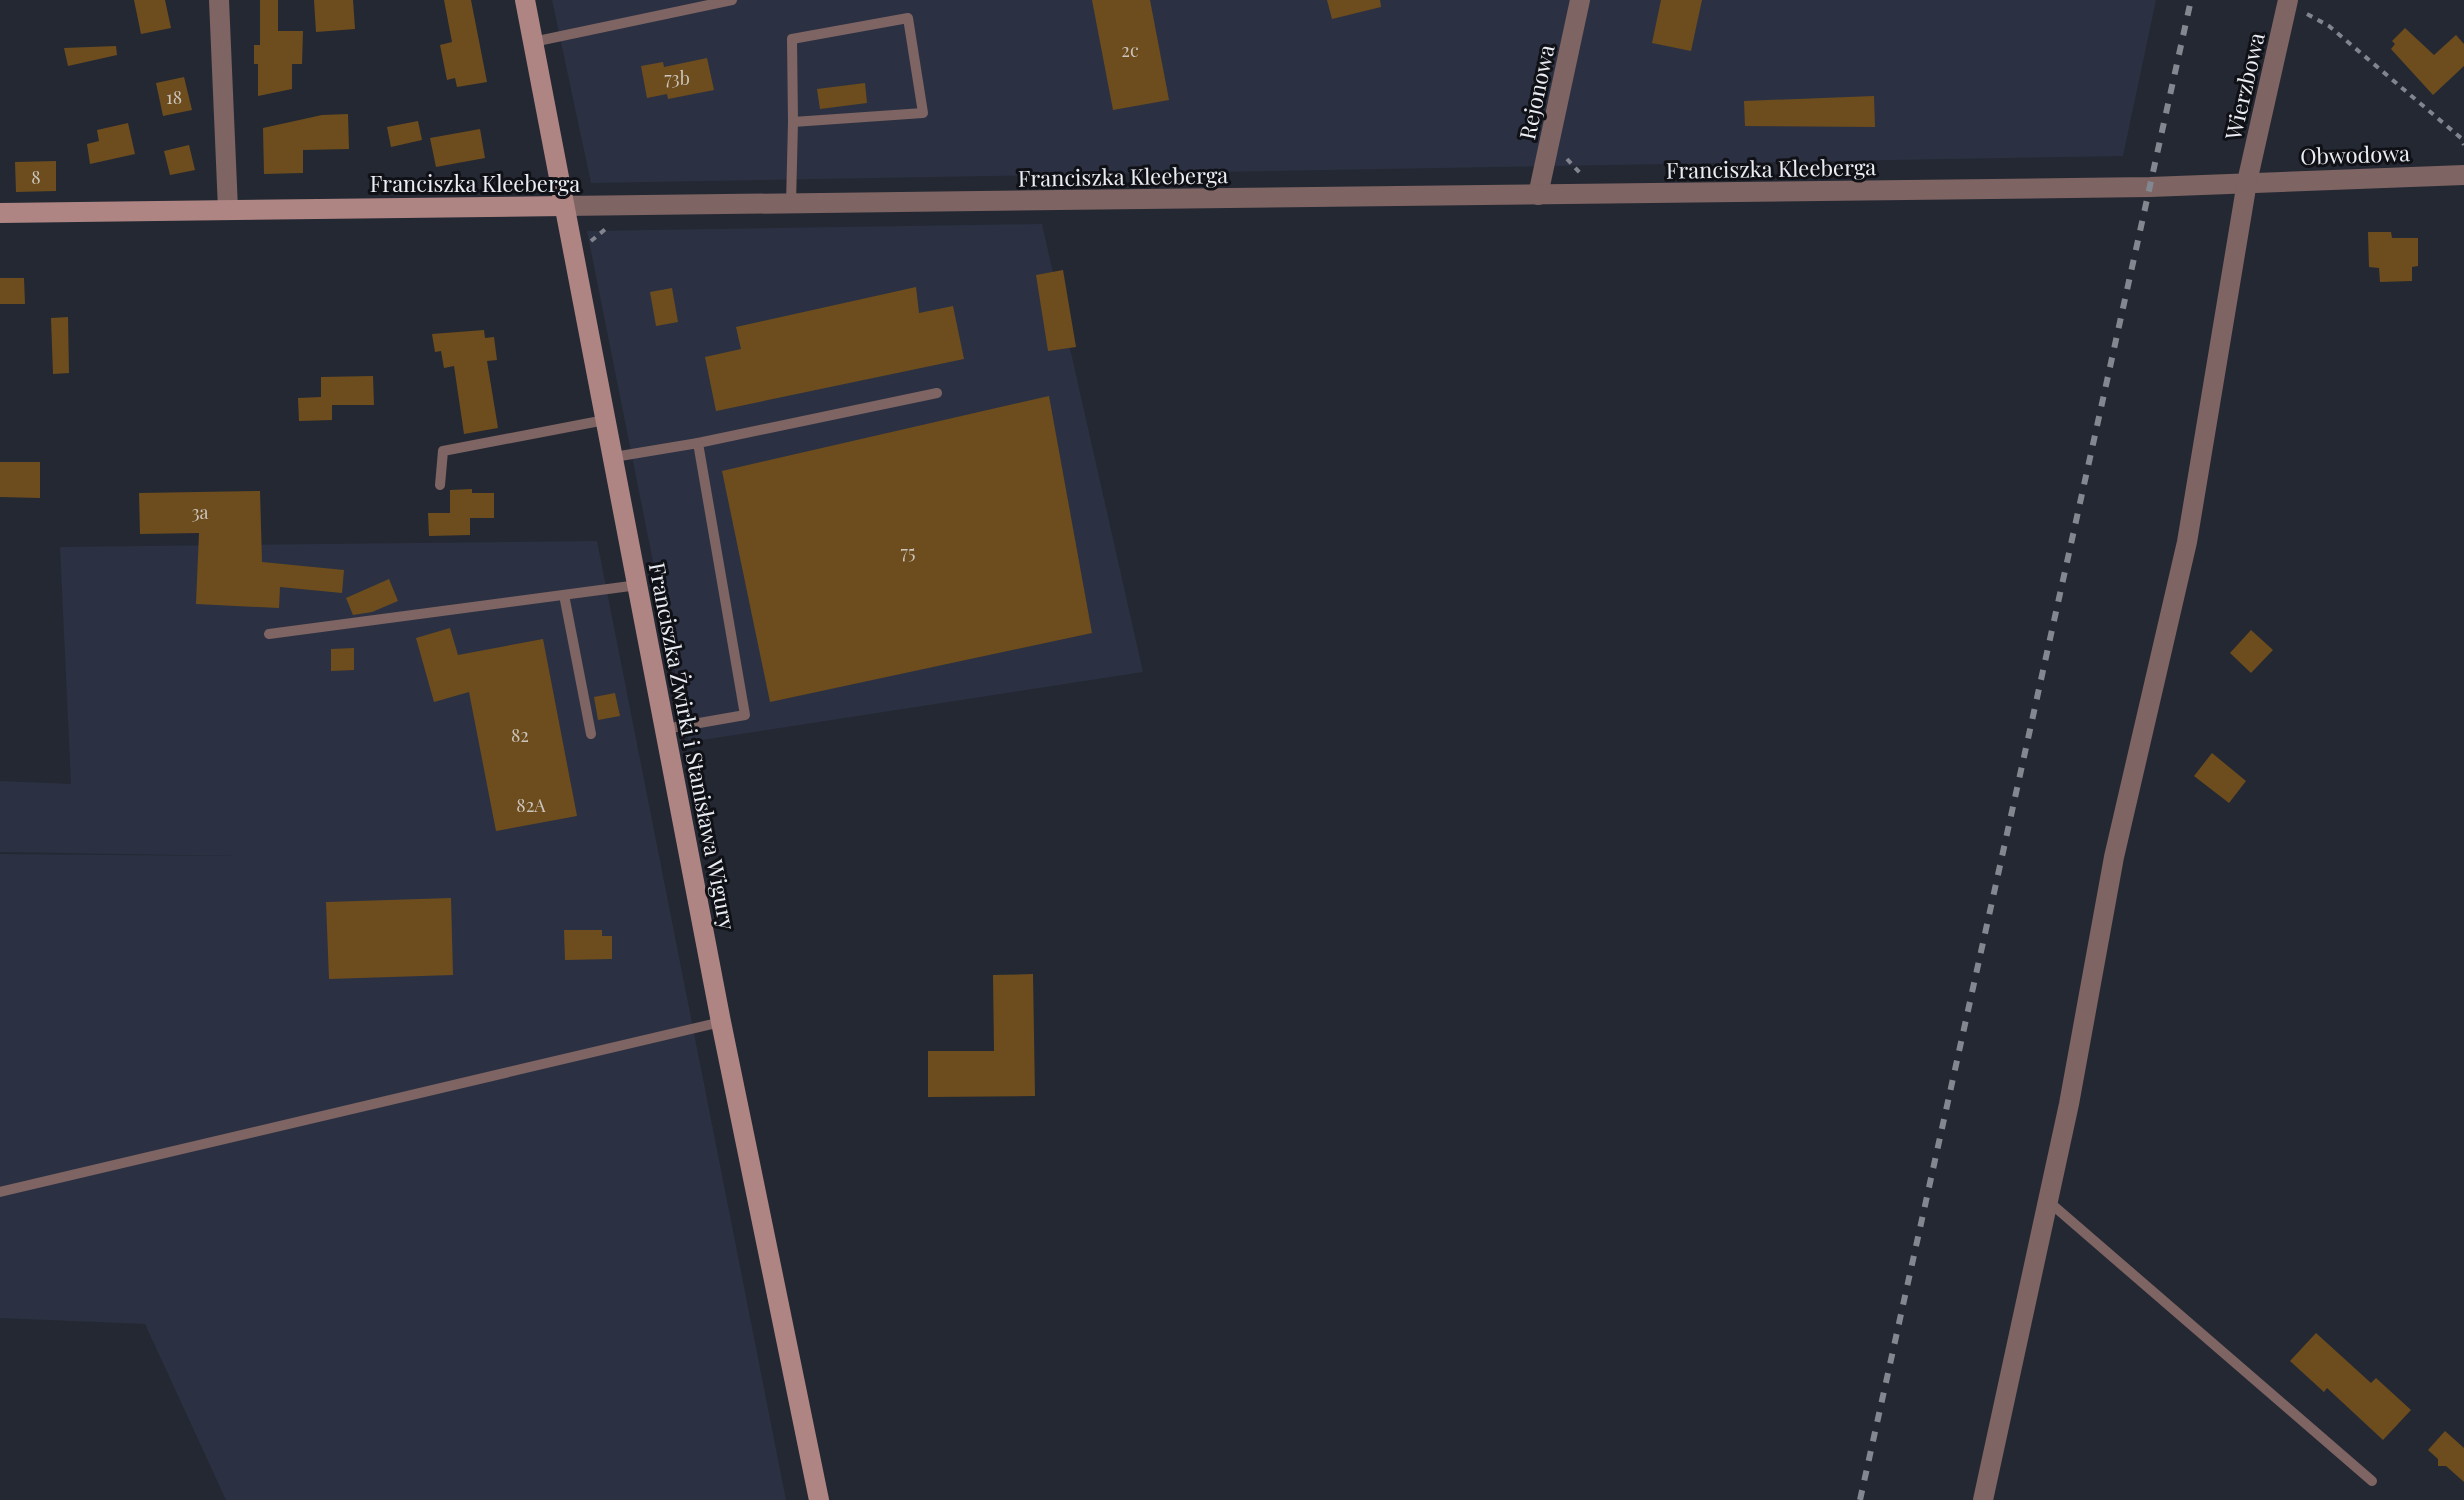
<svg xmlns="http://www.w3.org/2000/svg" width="2464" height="1500" viewBox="0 0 2464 1500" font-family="'Playfair Display',serif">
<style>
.built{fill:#2b3142}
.building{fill:#6d4d1d}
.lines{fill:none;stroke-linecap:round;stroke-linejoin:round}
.path{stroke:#82858e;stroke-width:4;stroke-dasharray:6 6;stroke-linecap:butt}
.lane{stroke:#7e6462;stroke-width:10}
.street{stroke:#7e6462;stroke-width:20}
.secondary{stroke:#af8583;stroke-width:20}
.rail{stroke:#838790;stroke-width:6;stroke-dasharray:10 10;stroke-linecap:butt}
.labels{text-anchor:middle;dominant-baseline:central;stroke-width:6;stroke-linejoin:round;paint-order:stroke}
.number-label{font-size:18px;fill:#cbc5be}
.street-label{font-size:22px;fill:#eaedf4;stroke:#0f1116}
</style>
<rect width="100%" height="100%" fill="#242833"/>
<g class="built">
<path d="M552 0H2156L2123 156 591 183Z"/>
<path d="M1042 224 1143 672 689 742 587 231Z"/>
<path d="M597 541 786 1500H226L145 1324 0 1318V854L236 856 0 852V781L71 784 60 547Z"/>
</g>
<g class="building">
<path d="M134 0H165L171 28 141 34Z"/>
<path d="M260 0H278V31H303L302 64H292V89L258 96V64H254V45H260Z"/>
<path d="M314 0H353L355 29 316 32Z"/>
<path d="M444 0H471L487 82 457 87 455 78 447 80 440 45 452 42Z"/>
<path d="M1092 0H1150L1169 100 1113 110Z"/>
<path d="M1327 0H1380L1381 7 1332 19Z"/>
<path d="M1661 0H1702L1691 51 1652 43Z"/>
<path d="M2405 28 2434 55 2456 35 2464 44V66L2433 95 2391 49 2395 44 2392 41Z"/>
<path d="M116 46 117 55 68 66 64 48Z"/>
<path d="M707 58 714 90 668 99 667 94 647 98 641 66 663 62 664 67Z"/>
<path d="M184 77 192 110 163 116 156 83Z"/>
<path d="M865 83 867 103 820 109 817 89Z"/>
<path d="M1874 96 1875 127 1745 126 1744 101Z"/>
<path d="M348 114 349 149 303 150V173L264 174 263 128 322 115Z"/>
<path d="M418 121 422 140 391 147 387 127Z"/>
<path d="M128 123 135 154 90 164 87 144 99 141 97 130Z"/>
<path d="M480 129 485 158 436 167 430 138Z"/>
<path d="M189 145 195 170 170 175 164 151Z"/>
<path d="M56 161V191L16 192 15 162Z"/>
<path d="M2368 232H2391L2392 238H2418V266L2412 267V281L2380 282 2379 268 2369 267Z"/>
<path d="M1063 270 1076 347 1048 351 1036 275Z"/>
<path d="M0 278H24L25 304H0Z"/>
<path d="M916 287 919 313 953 306 964 359 716 411 705 357 741 349 736 327Z"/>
<path d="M672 288 678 322 656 326 650 292Z"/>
<path d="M68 317 69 373 53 374 51 318Z"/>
<path d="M484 330 485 338 494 337 497 360 487 361 498 428 464 434 454 366 444 368 441 351 435 352 432 334Z"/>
<path d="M373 376 374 405H332V420L299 421 298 398 321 397V377Z"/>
<path d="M1049 396 1092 633 770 702 722 471Z"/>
<path d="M0 462H40V498L0 497Z"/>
<path d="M472 489V493H494V518H470V535L429 536 428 513H450V490Z"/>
<path d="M260 491 262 562 344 570 342 593 280 587 279 608 196 604 199 533 140 534 139 493Z"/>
<path d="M389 579 398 601 372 612 353 615 346 598Z"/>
<path d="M450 628 458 655 543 639 577 816 496 831 469 692 434 702 416 638Z"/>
<path d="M2251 630 2273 650 2251 673 2230 653Z"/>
<path d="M354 648V670L331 671V649Z"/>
<path d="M615 693 620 716 598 720 594 697Z"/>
<path d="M2212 753 2246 781 2229 803 2194 776Z"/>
<path d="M451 898 453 975 329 979 326 902Z"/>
<path d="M564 930H602V936H612V959L565 960Z"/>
<path d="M1033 974 1035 1096 928 1097V1051H994L993 975Z"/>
<path d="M2316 1333 2371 1383 2376 1378 2411 1410 2383 1440 2327 1388 2324 1392 2290 1361Z"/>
<path d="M2445 1431 2464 1448V1482L2446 1466H2438V1459L2428 1450Z"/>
</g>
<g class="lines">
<g class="path">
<path d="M2307 14 2329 26 2461 138 2464 145"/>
<path d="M1567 159 1580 173"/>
<path d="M591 241 608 227"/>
</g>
<g class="lane">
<path d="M533 42 732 0"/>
<path d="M791 204 793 122 923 113 908 18 792 39 793 122"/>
<path d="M698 443 937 393"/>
<path d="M614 457 698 443 745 715 665 729"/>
<path d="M440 485 443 451 605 420"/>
<path d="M564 595 591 734"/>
<path d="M269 634 638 585"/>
<path d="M0 1192 721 1022"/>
<path d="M2048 1201 2372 1481"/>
</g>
<g class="street">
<path d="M219 0 228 209"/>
<path d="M1538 195 1580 0"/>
<path d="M564 206 2150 187 2464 175"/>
<path d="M1983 1500 2069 1104 2114 857 2187 542 2247 182 2288 0"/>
</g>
<g class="secondary">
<path d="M525 0 721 1022 819 1500"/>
<path d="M0 213 564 206"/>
</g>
<path class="rail" d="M1860 1500 2191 0"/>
</g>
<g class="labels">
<g class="number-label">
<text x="1130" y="50">2c</text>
<text x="677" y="78">73b</text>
<text x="174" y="97">18</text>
<text x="36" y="177">8</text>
<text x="200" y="512">3a</text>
<text x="908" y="552">75</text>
<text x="520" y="735">82</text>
<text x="531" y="805">82A</text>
</g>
<g class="street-label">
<text transform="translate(2244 86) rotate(-77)">Wierzbowa</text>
<text transform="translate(1536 92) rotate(-78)">Rejonowa</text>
<text transform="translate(2355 154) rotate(-2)">Obwodowa</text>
<text transform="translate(1771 168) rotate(-1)">Franciszka Kleeberga</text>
<text transform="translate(1123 176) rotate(-1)">Franciszka Kleeberga</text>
<text x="475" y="183">Franciszka Kleeberga</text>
<text transform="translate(693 746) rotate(79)">Franciszka Żwirki i Stanisława Wigury</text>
</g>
</g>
</svg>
